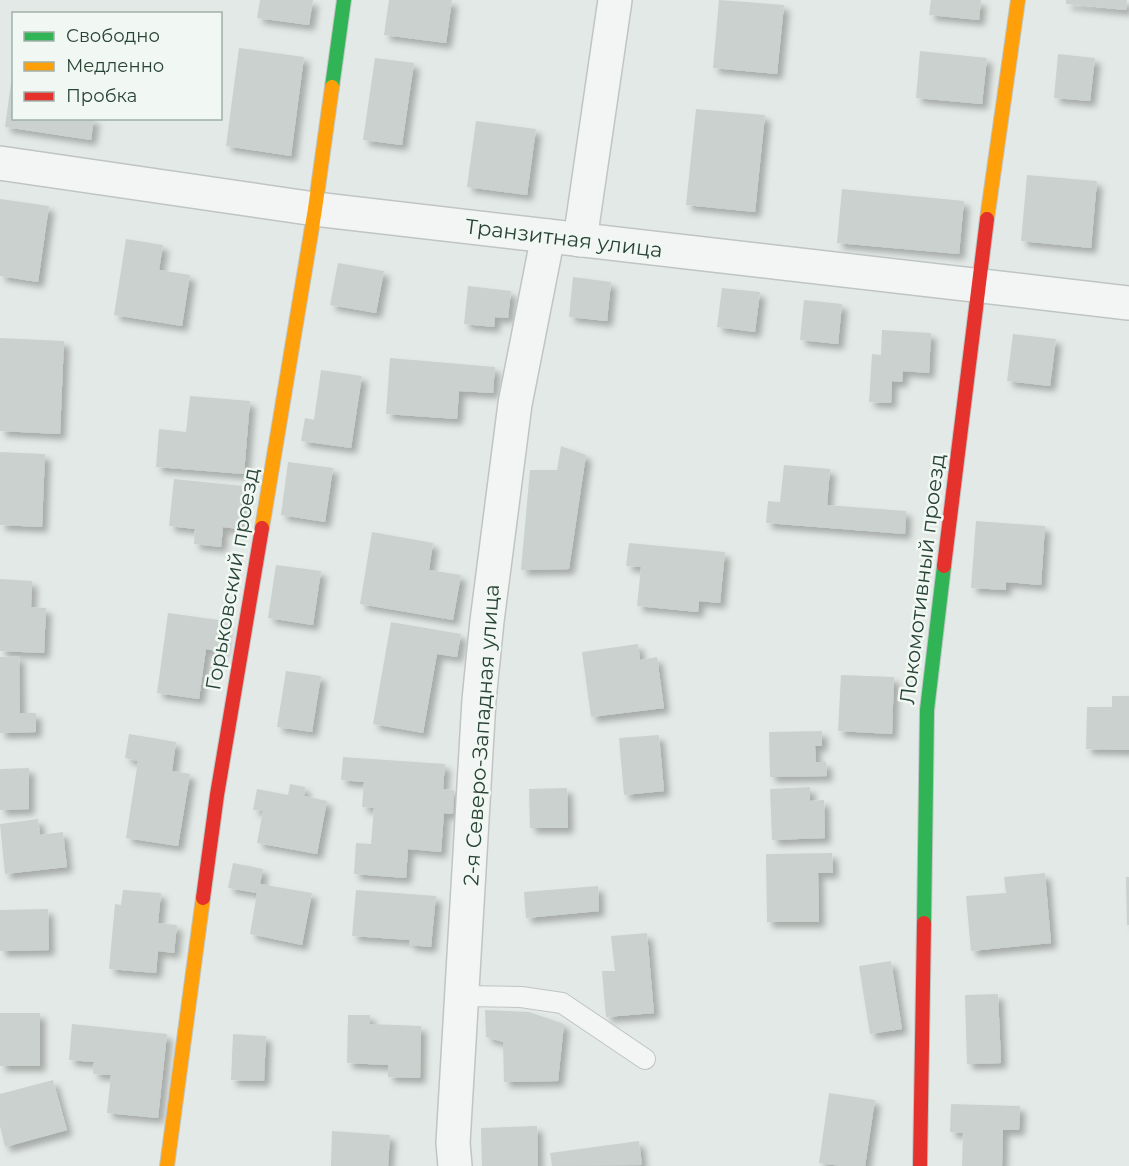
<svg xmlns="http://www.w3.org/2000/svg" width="1129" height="1166" viewBox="0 0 1129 1166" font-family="Montserrat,sans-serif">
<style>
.building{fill:#cbd1ce;filter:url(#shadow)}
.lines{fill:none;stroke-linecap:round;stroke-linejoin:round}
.lane-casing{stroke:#bfc5c2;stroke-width:22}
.street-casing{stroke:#bfc5c2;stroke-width:36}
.fast-casing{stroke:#bfc5c2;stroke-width:16}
.slow-casing{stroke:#bfc5c2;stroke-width:16}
.jam-casing{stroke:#bfc5c2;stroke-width:16}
.lane{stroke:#f3f5f4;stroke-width:20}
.street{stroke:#f3f5f4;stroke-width:33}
.fast{stroke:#30b455;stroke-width:14}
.slow{stroke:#ff9f0a;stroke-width:14}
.jam{stroke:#e5322d;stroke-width:14}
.labels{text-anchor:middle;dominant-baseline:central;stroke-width:5;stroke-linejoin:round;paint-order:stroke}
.street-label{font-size:21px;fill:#294336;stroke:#f1f8f4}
</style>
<defs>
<filter id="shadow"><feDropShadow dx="5.5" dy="5.5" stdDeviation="3" flood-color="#0004"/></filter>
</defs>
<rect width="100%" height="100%" fill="#e3e9e6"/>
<g class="building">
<path d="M260 0H313L309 25 257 18Z"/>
<path d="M389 0H452L446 43 384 35Z"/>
<path d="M719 0 784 5 777 74 713 68Z"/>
<path d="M931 0H981L979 20 929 15Z"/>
<path d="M1066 0H1127L1126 10 1066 4Z"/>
<path d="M239 48 304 57 291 156 226 146Z"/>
<path d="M920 51 987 58 982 104 916 98Z"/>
<path d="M1058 54 1095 58 1090 101 1054 98Z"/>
<path d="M375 58 414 63 402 145 363 140Z"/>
<path d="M12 76 14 118H94L91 140 5 127Z"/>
<path d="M696 109 765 115 755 212 686 205Z"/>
<path d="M476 121 536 129 527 195 467 187Z"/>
<path d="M1027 175 1097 181 1091 248 1021 241Z"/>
<path d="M842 189 964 201 959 254 837 243Z"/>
<path d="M0 199 49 206 38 282 0 276Z"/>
<path d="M126 239 163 245 159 270 190 275 182 326 114 315Z"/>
<path d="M338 263 384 271 376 313 330 305Z"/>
<path d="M573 277 611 282 607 321 569 317Z"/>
<path d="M468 286 511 291 508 318 495 317 494 327 464 324Z"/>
<path d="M722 288 760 292 755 332 717 327Z"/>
<path d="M804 300 842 304 838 344 800 340Z"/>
<path d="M882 330 931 333 929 373 903 371 902 382 892 381 891 403 869 402 872 354 881 355Z"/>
<path d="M1013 334 1056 339 1050 386 1007 381Z"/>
<path d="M0 338 64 341 60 434 0 431Z"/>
<path d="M390 358 495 367 493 393 459 391 457 419 386 414Z"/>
<path d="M321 370 362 376 351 448 301 441 305 418 314 420Z"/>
<path d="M190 396 250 401 244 474 156 467 159 429 186 432Z"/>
<path d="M561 446 586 455 569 569 521 570 530 470H557Z"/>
<path d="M0 452 45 454 42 527 0 525Z"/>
<path d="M288 462 333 468 325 522 281 515Z"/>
<path d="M784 465 830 469 827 505 906 511 905 534 766 523 768 501 780 502Z"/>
<path d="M174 479 243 486 238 529 223 527 221 547 194 544 195 529 169 526Z"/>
<path d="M976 521 1045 526 1041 585 1006 582V590L971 588Z"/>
<path d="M372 532 433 543 429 570 461 575 453 620 360 604Z"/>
<path d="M629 543 725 552 720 603 699 601 698 612 637 606 641 567 626 566Z"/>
<path d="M276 565 321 571 313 625 268 618Z"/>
<path d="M0 579 32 581 31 607 46 608 44 653 0 651Z"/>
<path d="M168 613 226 621 222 652 206 649 199 699 157 693Z"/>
<path d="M391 622 461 634 457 657 437 654 423 733 373 724Z"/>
<path d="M638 644 640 660 657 657 664 708 591 717 582 652Z"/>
<path d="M19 656 20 713H36V732L0 733V657Z"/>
<path d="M286 671 321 676 312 732 277 727Z"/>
<path d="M841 675 894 677 892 734 838 731Z"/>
<path d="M1112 696H1129V750L1086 749 1087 707H1112Z"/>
<path d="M822 731V746H815L816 762H826L827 776 770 777 769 732Z"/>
<path d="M129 734 176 742 172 771 190 774 178 846 126 838 138 761 125 758Z"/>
<path d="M659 735 664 791 624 795 619 738Z"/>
<path d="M343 757 445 764 443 789 454 790 453 814 444 813 441 852 408 849 406 878 354 874 356 843 371 844 374 808 362 807 364 782 341 780Z"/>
<path d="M29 768V809L0 810V769Z"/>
<path d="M290 784 305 787 304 796 327 801 317 854 257 843 263 811 253 810 257 789 288 795Z"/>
<path d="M810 787V801L824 800 825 838 772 840 770 789Z"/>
<path d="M567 788 568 828H530L529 789Z"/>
<path d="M38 819 40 835 63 832 67 867 5 874 0 824Z"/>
<path d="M832 853 833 873H818L819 922H767L766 854Z"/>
<path d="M233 863 263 869 260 884 312 893 302 945 250 934 257 893 228 888Z"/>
<path d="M1045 873 1051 943 971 951 966 896 1006 893 1004 877Z"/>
<path d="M1126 877H1129V925H1127Z"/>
<path d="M598 886 599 911 526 918 524 892Z"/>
<path d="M123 890 161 893 158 923 177 925 174 953 158 951 156 973 109 969 115 904 121 905Z"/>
<path d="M356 890 436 896 431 947 409 945 410 940 352 936Z"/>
<path d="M48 909 49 950 0 951V910Z"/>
<path d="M647 933 654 1013 606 1017 602 971H615L611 936Z"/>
<path d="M891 961 902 1029 870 1034 859 966Z"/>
<path d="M998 994 1001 1063 967 1064 965 995Z"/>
<path d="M485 1010 529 1012 564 1024 558 1081 504 1082 503 1042 486 1037Z"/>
<rect x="0" y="1013" width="40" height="53"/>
<path d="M348 1015H370V1024L421 1026 420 1078 388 1077V1065L347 1063Z"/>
<path d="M72 1024 167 1034 158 1118 107 1113 111 1075 93 1074 94 1062 69 1060Z"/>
<path d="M233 1034 266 1036 264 1081 231 1080Z"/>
<path d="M53 1080 67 1130 5 1147 0 1126V1094Z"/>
<path d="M829 1093 875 1100 865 1166H841L819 1163Z"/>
<path d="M951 1104 1020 1106 1019 1130H1003L1002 1166H962L963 1133 950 1132Z"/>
<path d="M537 1126 538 1166H482L481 1128Z"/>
<path d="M332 1131 390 1135 388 1166H331Z"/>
<path d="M639 1141 642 1165 552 1166 550 1153Z"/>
</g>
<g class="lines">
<defs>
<path id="lane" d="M463 996 521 997 562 1003 645 1059"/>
<g id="street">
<path d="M0 163 315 209 1129 303"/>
<path d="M580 240 615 0"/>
<path d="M455 1166 453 1143 479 700 487 621 515 404 548 236"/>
</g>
<g id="fast">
<path d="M332 87 344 0"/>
<path d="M924 923 927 710 944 566"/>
</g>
<g id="slow">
<path d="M987 219 1018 0"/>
<path d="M262 528 315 209 332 87"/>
<path d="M167 1166 203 898"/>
</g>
<g id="jam">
<path d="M944 566 987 219"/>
<path d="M203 898 217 795 262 528"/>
<path d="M920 1166 924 923"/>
</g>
</defs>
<use href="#lane" class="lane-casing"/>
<use href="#street" class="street-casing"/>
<use href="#fast" class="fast-casing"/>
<use href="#slow" class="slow-casing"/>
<use href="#jam" class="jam-casing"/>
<use href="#lane" class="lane"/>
<use href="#street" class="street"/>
<use href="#fast" class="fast"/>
<use href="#slow" class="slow"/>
<use href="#jam" class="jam"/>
</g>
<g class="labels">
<g class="street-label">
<text transform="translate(564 238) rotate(7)">Транзитная улица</text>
<text transform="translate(232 579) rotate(-80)">Горьковский проезд</text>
<text transform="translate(922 579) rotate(-83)">Локомотивный проезд</text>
<text transform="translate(481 735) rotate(-86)">2-я Северо-Западная улица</text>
</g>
</g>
<rect x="12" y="12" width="210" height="108" fill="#f1f8f4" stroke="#a1b0a8" stroke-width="1.5"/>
<rect x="24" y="32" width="30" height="9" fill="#30b455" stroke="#a1b0a8" stroke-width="1.5"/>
<text x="66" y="42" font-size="18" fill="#294336">Свободно</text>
<rect x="24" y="62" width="30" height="9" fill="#ff9f0a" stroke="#a1b0a8" stroke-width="1.5"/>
<text x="66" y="72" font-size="18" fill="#294336">Медленно</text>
<rect x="24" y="92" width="30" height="9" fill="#e5322d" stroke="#a1b0a8" stroke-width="1.5"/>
<text x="66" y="102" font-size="18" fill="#294336">Пробка</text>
</svg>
